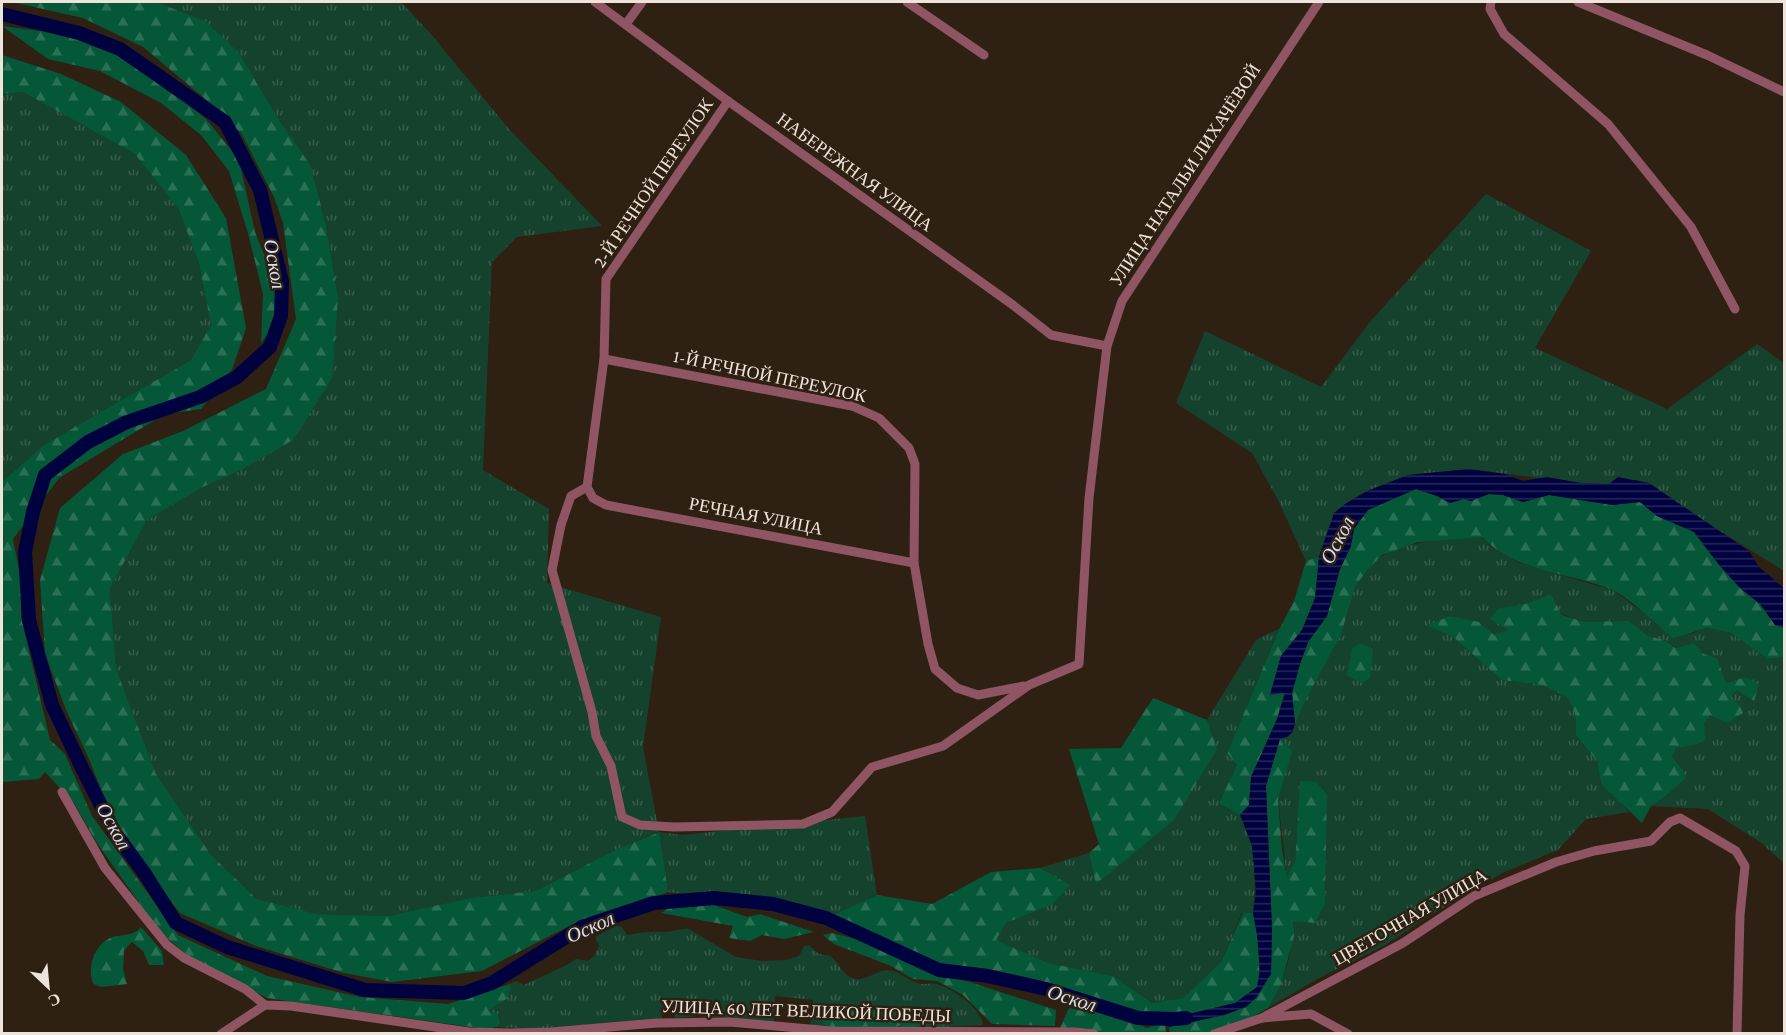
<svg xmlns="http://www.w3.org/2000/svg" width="1786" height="1035" viewBox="0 0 1786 1035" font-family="'Crimson Pro',serif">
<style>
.grass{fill:url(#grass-tufts)}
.forest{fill:url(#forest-firs)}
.water{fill:url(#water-rules)}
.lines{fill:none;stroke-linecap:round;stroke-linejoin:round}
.river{stroke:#00023f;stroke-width:14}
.minor{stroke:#8f5563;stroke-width:9}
.labels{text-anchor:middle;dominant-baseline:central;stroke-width:5;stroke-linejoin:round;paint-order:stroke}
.street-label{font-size:18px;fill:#eee4dc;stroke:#2e2013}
.water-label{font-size:20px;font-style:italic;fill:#d6e0f4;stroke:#2e2013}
</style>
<defs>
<pattern id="grass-tufts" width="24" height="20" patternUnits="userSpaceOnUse" patternTransform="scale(1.5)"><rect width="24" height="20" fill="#15422d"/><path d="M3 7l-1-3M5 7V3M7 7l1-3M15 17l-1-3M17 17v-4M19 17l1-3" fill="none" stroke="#375d4b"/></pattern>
<pattern id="forest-firs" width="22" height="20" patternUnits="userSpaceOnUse" patternTransform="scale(1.5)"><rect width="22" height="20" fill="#045838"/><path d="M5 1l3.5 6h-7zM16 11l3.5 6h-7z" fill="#297054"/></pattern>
<pattern id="water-rules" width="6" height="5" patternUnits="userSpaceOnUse" patternTransform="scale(1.5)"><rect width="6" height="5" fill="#00023f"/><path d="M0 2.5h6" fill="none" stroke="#26275a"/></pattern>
</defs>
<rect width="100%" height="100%" fill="#2e2013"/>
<g class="grass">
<path d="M156 2H401L431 34 508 128 602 226 517 237 492 262 483 470 549 509 547 583 661 617 643 747 659 832 682 835 865 816 877 895 826 918 773 904 668 892 658 832 613 851 536 891 470 898 388 916 317 914 257 899 211 855 156 774 116 669 110 588 147 520 203 487 239 471 338 297 326 226 311 166 205 21Z"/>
<path d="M23 92 135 154 179 210 199 264 211 325 191 360 44 445 2 482V94Z"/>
<path d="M1486 194 1591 251 1535 348 1667 409 1757 344 1784 363V571L1638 480 1609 484 1581 483 1469 469 1408 475 1367 491 1345 504 1328 529 1319 557 1306 561 1278 500 1252 453 1176 403 1205 331 1321 387 1369 323Z"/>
<path d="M1460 537H1482L1491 547 1520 563 1612 590 1640 610 1690 634 1707 628 1731 633 1767 659 1784 657V863L1760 842 1708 809 1651 806 1663 798 1683 770 1672 757 1676 748 1695 745 1710 714 1730 698 1745 677 1726 683 1717 658 1704 654 1694 643 1677 648 1664 640 1648 636 1629 621 1585 622 1562 614 1551 594 1525 604 1499 608 1510 630 1494 636 1479 622 1450 616 1428 625 1453 637 1502 680 1542 685 1567 697 1575 713 1576 735 1597 761 1601 784 1616 796 1629 812 1586 819 1558 850 1502 873 1426 918 1385 945 1321 977 1268 1008C1283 981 1295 952 1293 920L1315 923 1325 904 1327 795 1300 782 1295 862 1287 879 1278 799 1291 751 1280 738 1292 733C1302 699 1324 669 1339 638 1347 622 1349 605 1354 589 1370 546 1421 542 1460 537Z"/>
<path d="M1280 628 1227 753 1237 765 1219 803C1225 806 1235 810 1240 815 1257 834 1256 889 1253 913H1242L1221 962 1183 998 1152 1003 1113 976 1048 963 995 940 1006 923 1050 905 1069 885 1040 868 1089 853 1096 884 1217 749 1207 720 1256 640Z"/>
<path d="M616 926 622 927 627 935C641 932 652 931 665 932 673 932 681 928 689 929L736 957 762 961 786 960 799 956 804 946 809 945C812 947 816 953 820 954 824 956 828 954 833 958 839 964 842 974 852 978 864 983 875 971 887 970 897 970 908 980 917 983 923 985 930 983 936 984 951 987 982 1009 983 1025L944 1027 810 1026 813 1000 775 996 774 1022 699 1016 675 1018 674 1010 662 1011V1019L537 1029 497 1027 500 1023 489 1011 494 1005 510 993V984L516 981 524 985C541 976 560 970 576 959L588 961 594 956 599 946 595 937Z"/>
</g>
<g class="forest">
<path d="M12 2H156L205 21 239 53 278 119 311 166 326 226 338 297 332 378 293 440 239 471 203 487 147 520 110 588 116 669 156 774 211 855 257 899 317 914 388 916 470 898 536 891 613 851 659 832 668 892 569 926 482 971 392 982 344 973 256 946 180 913 116 827 89 759 66 710 45 654 40 580 60 508 123 454 183 431 266 389 296 319 283 223 274 197 241 133 203 97 143 47 83 18Z"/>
<path d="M2 26 56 33 107 48 149 74 206 119 239 160 255 232 277 287 275 324 261 343 263 294 249 237 229 171 201 135 161 103 100 71 48 59Z"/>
<path d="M2 55 61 74 121 102 186 155 226 218 246 328 232 370 201 409 165 414 59 478 13 539 21 580V617L50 740 65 754 92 816 178 935 267 976 360 997 448 1004 510 984C511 1005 499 999 489 1011L497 1013 500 1023 497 1027 485 1029 267 998 192 959 159 931 97 843 74 803 45 772 39 779 2 782V482L44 445 191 360 211 325 199 264 179 210 135 154 23 92 2 94Z"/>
<path d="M1416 489 1437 496 1450 503 1464 499 1471 501 1489 494 1503 495 1523 502 1549 495 1612 505 1640 502 1657 516 1694 532 1720 566 1740 588 1760 604 1775 625 1784 628V657L1767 659 1731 633 1707 628 1673 638C1656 624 1629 597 1610 589 1568 572 1515 572 1482 537L1418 542 1382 555 1367 570 1355 587 1341 635 1305 701 1295 724 1292 693 1300 664 1308 642 1327 616 1340 569 1351 546 1354 529 1368 510Z"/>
<path d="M1319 557 1315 598 1302 630 1281 656 1270 694 1285 692 1277 719 1251 777 1249 805 1240 815 1219 803 1237 765 1227 753 1280 628 1294 601 1306 561Z"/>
<path d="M1551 594 1562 615 1585 622 1629 621 1648 636 1664 640 1676 648 1694 643 1704 654 1717 658 1726 683 1745 677 1759 684 1754 701 1737 690 1730 698 1739 704 1743 713 1727 723 1710 715 1704 725 1705 740 1695 745 1676 748 1672 757 1683 770 1686 778 1663 798 1651 806 1642 823 1601 784 1597 761 1576 735 1575 713 1567 697 1542 685 1502 680 1453 637 1427 625 1450 616 1479 622 1494 635 1509 630 1490 619 1499 608 1525 604Z"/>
<path d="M1360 643 1373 649 1370 678 1361 683 1347 675 1352 649Z"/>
<path d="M1153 698 1207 720 1217 749 1174 820 1096 884 1089 853 1099 844 1069 749 1121 748Z"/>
<path d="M1280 738 1292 751 1278 799 1282 850 1287 877 1295 862 1300 781 1316 782 1327 795 1325 904 1315 923 1293 921 1294 937 1281 984 1268 1008 1240 1024 1213 1033H1170L1169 1027 1224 1015 1246 1007 1271 974 1272 929 1266 786Z"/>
<path d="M1040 868 1070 885 1051 905 1006 923 996 940 1048 963 1113 976 1152 1003 1183 998 1221 962 1243 913H1253C1258 938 1262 962 1257 987L1235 1003 1193 1013H1169L1138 1018 1046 989 988 976 939 970 826 918 877 895 932 904 991 872Z"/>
<path d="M711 904 747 917 760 914 814 932 784 939 762 935 750 941 729 938 733 926 661 913 674 905 691 907Z"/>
<path d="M141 927 162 951 164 965H149L143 951 132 942 124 950 123 969 127 984 101 987 94 984C86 970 94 945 110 938 120 934 133 937 141 927Z"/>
<path d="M832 933 864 941 936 971 1056 1010 1055 1026 992 1024 963 995 937 981 913 979 891 966 834 944 823 935Z"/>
<path d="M842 1003 854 1010 861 1004C874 1005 890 1009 895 1021L900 1024 910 1015C922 1019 932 1014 945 1014L949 1022 945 1026 931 1024 906 1028 901 1025C888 1031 876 1025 862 1027 851 1029 839 1028 828 1028L823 1021V1015Z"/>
<path d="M1069 1008 1079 1010 1107 1009 1147 1028 1165 1022 1166 1033H1080L1060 1028Z"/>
</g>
<path class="water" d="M1469 469 1505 474 1523 481 1547 477 1581 483 1609 484 1618 477 1649 483 1749 551 1759 567 1784 588V628L1775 625 1760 604 1740 588 1720 566 1694 532 1657 516 1640 502 1612 505 1549 495 1523 502 1503 495 1489 494 1471 501 1464 499 1450 503 1437 496 1416 489 1368 510 1354 529 1351 546 1340 569 1327 616 1308 642 1300 664 1292 693 1295 724 1292 733 1287 737 1280 739 1266 786 1272 929 1271 974 1256 998 1246 1007 1224 1015 1169 1027V1013H1193L1235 1003 1257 987 1260 971 1257 935 1253 913 1256 891 1252 846 1240 815 1249 805 1251 777 1277 719 1285 693 1270 695 1281 656 1302 630 1315 598 1319 557 1334 513 1345 504 1367 491 1408 475Z"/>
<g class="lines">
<path class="river" d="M2 14 79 33 120 49 225 122 260 190 282 282 281 316 270 347 237 377 200 397 127 422 88 442 45 475 33 512 25 552 29 620 52 705 83 770 115 833 145 874 176 923 227 947 365 990 464 993 492 983 582 927 654 903 714 898 773 904 826 918 939 970 988 976 1046 989 1138 1018 1175 1019 1186 1018"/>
<g class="minor">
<path d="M595 2 728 101 1013 305 1051 335 1107 346"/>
<path d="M907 2 984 55"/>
<path d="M1491 2 1490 9 1504 34 1608 124 1691 227 1735 309"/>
<path d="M1578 2 1707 55 1784 92"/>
<path d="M626 24 642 2"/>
<path d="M728 101 606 279 604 359 587 487 593 498 606 505 914 563"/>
<path d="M604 359 852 406 879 418 909 448 915 464 914 563 928 644 935 669 957 688 978 695 1024 686"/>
<path d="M587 487 571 496 561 525 552 570 592 712 596 736 611 766 622 817 640 825 674 827 803 824 832 812 872 767 943 746 1029 685 1079 664 1089 498 1107 346 1122 301 1319 2"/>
<path d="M62 792 105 868 167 945 184 958 245 989 265 1005 291 1006 469 1032 511 1033 551 1032 657 1023 730 1022 831 1031 1074 1032 1094 1034"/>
<path d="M1262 1018 1403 943 1474 896 1556 862 1594 851 1651 841 1670 822 1680 818 1736 851 1745 866 1740 915 1737 1034"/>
<path d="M221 1034 265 1005"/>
<path d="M1214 1034 1262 1018 1311 1014 1348 1034"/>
</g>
</g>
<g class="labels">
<g class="street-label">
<text transform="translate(855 172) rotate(36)">НАБЕРЕЖНАЯ УЛИЦА</text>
<text transform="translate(1185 175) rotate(-57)">УЛИЦА НАТАЛЬИ ЛИХАЧЁВОЙ</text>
<text transform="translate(653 183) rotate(-56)">2-Й РЕЧНОЙ ПЕРЕУЛОК</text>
<text transform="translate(770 376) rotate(12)">1-Й РЕЧНОЙ ПЕРЕУЛОК</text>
<text transform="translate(756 516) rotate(11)">РЕЧНАЯ УЛИЦА</text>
<text transform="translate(1410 917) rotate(-30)">ЦВЕТОЧНАЯ УЛИЦА</text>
<text transform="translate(806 1011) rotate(2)">УЛИЦА 60 ЛЕТ ВЕЛИКОЙ ПОБЕДЫ</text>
</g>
<g class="water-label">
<text transform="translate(275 264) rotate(80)">Оскол</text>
<text transform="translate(1337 540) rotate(-62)">Оскол</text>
<text transform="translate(114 826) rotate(61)">Оскол</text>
<text transform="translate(590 927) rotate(-24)">Оскол</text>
<text transform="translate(1072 998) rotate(17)">Оскол</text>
</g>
</g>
<rect width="1786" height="1035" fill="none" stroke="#eee4dc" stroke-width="6"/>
<g transform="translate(48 987) rotate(154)" stroke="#2e2013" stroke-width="4.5" paint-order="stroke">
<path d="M0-4.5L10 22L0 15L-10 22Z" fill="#eee4dc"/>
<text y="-9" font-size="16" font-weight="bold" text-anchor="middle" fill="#eee4dc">С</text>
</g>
</svg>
